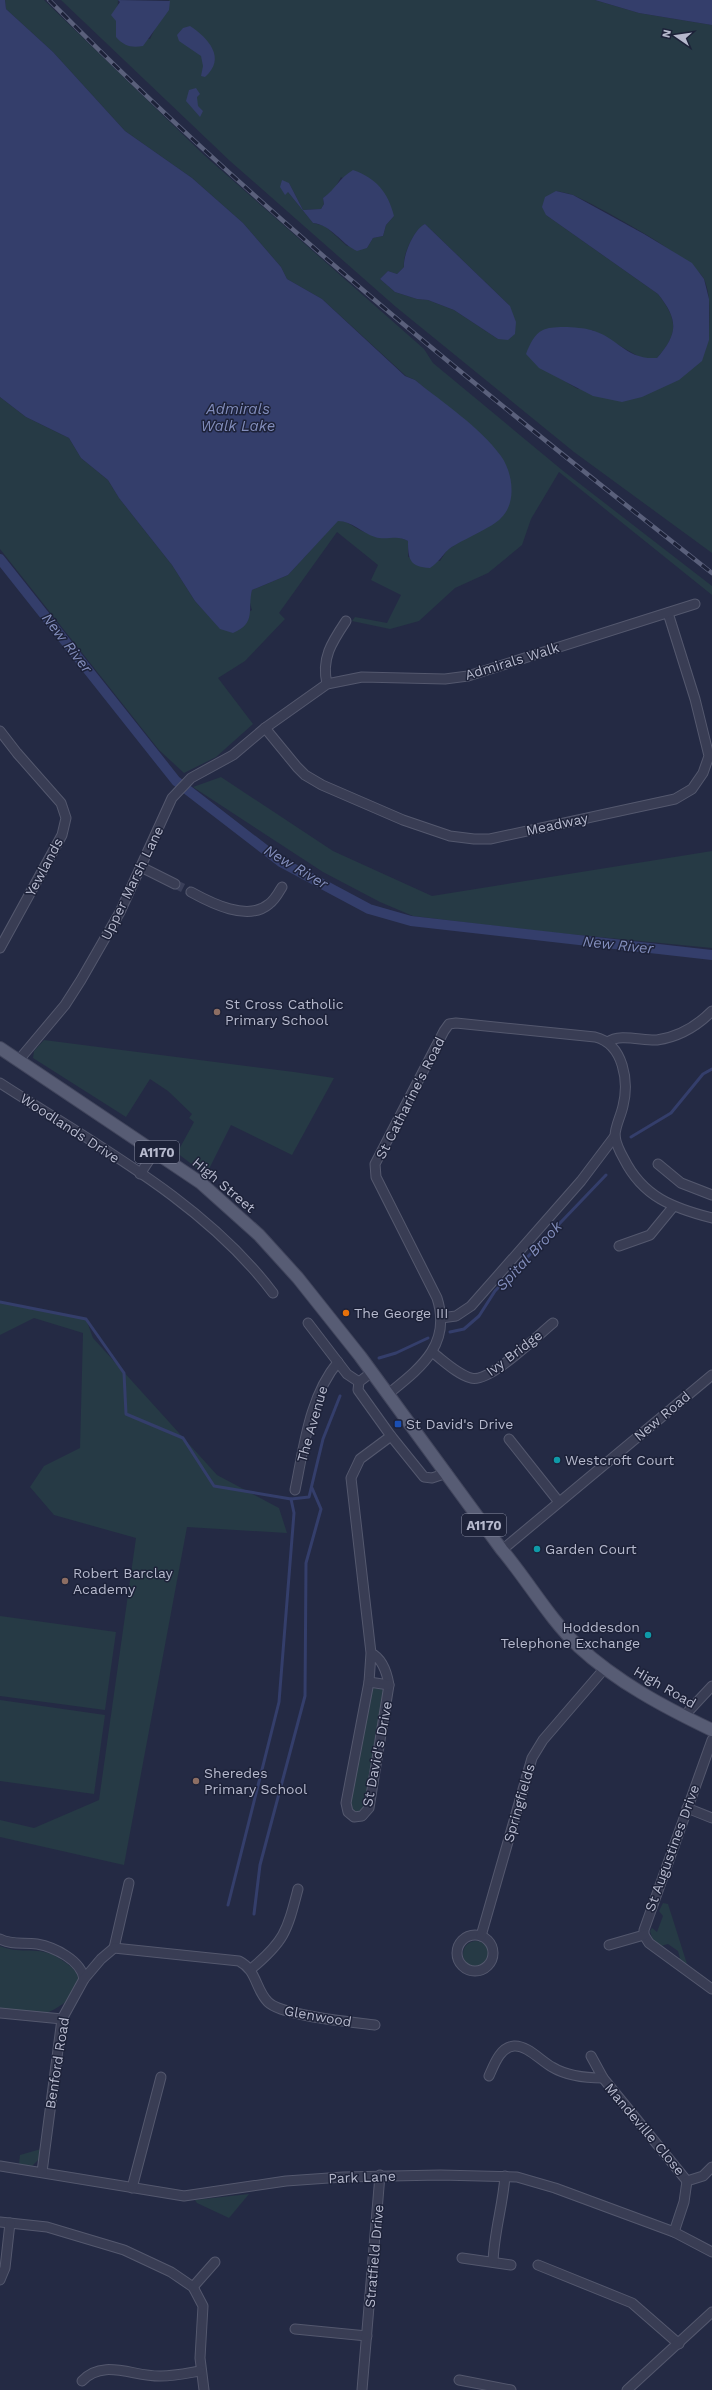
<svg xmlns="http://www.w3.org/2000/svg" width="712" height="2390" viewBox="0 0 712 2390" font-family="'Work Sans',sans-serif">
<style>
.green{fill:#263a45;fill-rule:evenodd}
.water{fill:#343e6b}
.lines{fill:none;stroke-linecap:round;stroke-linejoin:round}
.stream{stroke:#343e6b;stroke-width:3}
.canal{stroke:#343e6b;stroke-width:10}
.street-tunnel{stroke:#3a3f59;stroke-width:9;stroke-dasharray:9 4.5;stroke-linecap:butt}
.street-casing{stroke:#54586e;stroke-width:11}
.primary-casing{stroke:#42465d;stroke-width:14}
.street{stroke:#393d54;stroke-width:9}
.primary{stroke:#575c74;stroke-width:12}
.rail-casing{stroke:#5a607b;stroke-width:4.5}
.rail{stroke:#1d2239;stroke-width:3;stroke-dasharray:9;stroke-linecap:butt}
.education-dot{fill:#8d6e63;stroke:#1d2239;stroke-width:1.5}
.food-dot{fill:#e8710a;stroke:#1d2239;stroke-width:1.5}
.transit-dot{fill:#1a4fb4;stroke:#1d2239;stroke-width:1.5}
.culture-dot{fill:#0f9aa8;stroke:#1d2239;stroke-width:1.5}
.labels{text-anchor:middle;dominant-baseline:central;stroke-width:3;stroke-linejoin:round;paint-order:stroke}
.shield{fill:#1d2239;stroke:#888ca1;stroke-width:1}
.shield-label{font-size:13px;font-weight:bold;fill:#b6b9cd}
.street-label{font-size:14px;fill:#b6b9cd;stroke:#1d2239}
.poi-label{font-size:14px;fill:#b6b9cd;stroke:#1d2239;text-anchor:start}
.water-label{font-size:15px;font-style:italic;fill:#828dbb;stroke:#1d2239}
</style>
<rect width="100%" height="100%" fill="#242a44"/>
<g class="green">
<path d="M5 0H44L204 155 424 349 433 363 562 470 712 586V595L559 472 531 519 522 545 488 573 455 588 419 621 390 629 352 621 355 617 387 623 401 595 371 580 378 565 337 532 279 613 285 619 245 661 218 678 253 724 216 757 184 773 159 750 0 549V397L26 417 69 438 81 458 108 480 119 498 172 565 195 601 220 628 252 610 249 600 252 590 288 575 338 520C349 521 355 529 365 532 379 537 395 533 408 541V557L440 561 447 550 470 535 502 458 485 438 415 380 406 376 322 299 287 279 281 267 243 223 192 178 125 131 53 52 6 9Z"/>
<path d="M61 0H118L116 37 150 39 169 0H595L639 13 712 25V553L574 452 396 307 230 161ZM341 177 394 216 386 225 383 236 373 238 367 248 347 246 325 226 313 223 288 192 289 183 303 210 321 209 324 204 323 198 334 190ZM556 191C561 192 568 193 573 195 598 206 693 258 704 279 712 297 709 320 709 339L578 389 556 376 592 330 643 359 657 358C679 333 678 320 658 294L546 215ZM425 224 510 306 498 339 454 310 428 300 417 299 395 292 380 279 388 271 397 274 404 267C402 255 415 229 425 224Z"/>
<path d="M221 777 333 851 432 896 712 851V948L537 931 413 916 380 902 323 872 193 787Z"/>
<path d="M44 1040 294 1072 334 1078 292 1155 231 1125 206 1175 177 1153 194 1122 189 1118 192 1114 168 1091 150 1079 126 1117 33 1058 34 1051Z"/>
<path d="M0 1302 86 1319 93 1338 217 1475 279 1508 287 1533 187 1527 124 1865 0 1837V1820L34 1828 99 1800 136 1538 54 1515 30 1487 44 1466 80 1448 83 1333 34 1318 0 1335Z"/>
<path d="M0 1616 116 1632 105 1710 0 1696Z"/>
<path d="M374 1688 385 1690 365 1807C361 1811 358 1814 352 1811L350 1804 371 1690Z"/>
<path d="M0 1700 105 1715 94 1794 0 1781Z"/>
<path d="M663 1903 668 1904 687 1964 677 1959 680 1958 678 1951 668 1944 661 1946 653 1941 650 1931 652 1928 657 1932 663 1916 659 1911Z"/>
<circle cx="476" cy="1954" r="13"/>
<path d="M0 1946C17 1954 37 1947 54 1955 60 1959 72 1966 76 1972 88 1990 58 2010 43 2014 30 2016 13 2012 0 2011Z"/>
<path d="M41 2149 39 2159 32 2166 19 2164 20 2155Z"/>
<path d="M249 2194 229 2218 197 2203 195 2200Z"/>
</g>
<g class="water">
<path d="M0 0H5L6 9 53 52 125 131 192 178 243 223 281 267 287 279 322 299 405 376 415 380C443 403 479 426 501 456 513 473 517 503 501 518 492 528 463 539 449 549 443 554 439 562 430 568 410 567 408 560 408 541 397 534 387 541 375 537 362 533 352 521 338 521L288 575 252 590C247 609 257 623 233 633L220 629 195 601 172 565 119 498 108 480 81 458 69 438 26 417 0 397Z"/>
<path d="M118 0 170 1 169 10 143 46C131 48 124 46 116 37V21L111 15 120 2Z"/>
<path d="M595 0H712V25L639 13Z"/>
<path d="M190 26C208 38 227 58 205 77L201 76 203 66 201 56 179 41 177 35 183 28Z"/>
<path d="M196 88 200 94 197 97 198 106 203 111 200 117 186 101 189 90Z"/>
<path d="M353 170C376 178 388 192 394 216L386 225 383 236 373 238 367 248 357 251C341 244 332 225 313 223L288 192 285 195 280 187 282 180 289 183 303 210 321 209 324 204 323 198C336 189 339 178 353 170Z"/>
<path d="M556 191 573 195 644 234 692 263 704 279 709 299V340L702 361 679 380 642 397 622 402 593 396 539 368 526 354C529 346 534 334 543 330 552 325 581 327 591 330 618 337 625 360 657 358 679 333 678 319 658 294L546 215 542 207 545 197Z"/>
<path d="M425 224 510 306 516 322 515 334 508 340 498 339 454 310 428 300 417 299 395 292 380 279 388 271 397 274 404 267C403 255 414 229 425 224Z"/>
</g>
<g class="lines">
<g class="stream">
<path d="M631 1137 671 1113 703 1074 712 1069"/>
<path d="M0 1302 86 1319 124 1373 126 1414 183 1438 214 1486 291 1499 309 1497 323 1439 340 1396"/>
<path d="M450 1332 464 1329 479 1316 495 1291 606 1175"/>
<path d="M379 1358 396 1353 428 1338"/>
<path d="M228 1905 279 1702 294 1513 291 1499"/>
<path d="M254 1914 260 1865 305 1696 306 1563 321 1509 312 1488"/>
</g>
<path class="canal" d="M0 559 176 781 281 862 369 909 411 921 712 955"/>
<path class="street-tunnel" d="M175 884 191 892"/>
<defs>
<g id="street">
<path d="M327 684C321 658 332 642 346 621"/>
<path d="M265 728 297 767 305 775 322 785 403 820 450 836 474 839H490L675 799 692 789 703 773 709 756 695 699 668 613"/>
<path d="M0 731 17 753 61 803 66 818 62 835 0 948"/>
<path d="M141 867 175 884"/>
<path d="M191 892C211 903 248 922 269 904 275 900 279 892 282 887"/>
<path d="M608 1042C619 1033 643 1041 657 1040 678 1037 697 1026 712 1011"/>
<path d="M18 1061 65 1005 81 980 120 912 172 798 191 778 233 755 265 728 327 684 362 677 445 679 468 676 695 604"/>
<path d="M0 1083C94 1144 205 1202 273 1293"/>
<path d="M658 1164 681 1183 712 1195"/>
<path d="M140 1174 155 1151"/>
<path d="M619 1246 650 1235 673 1207"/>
<path d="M441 1318 456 1316 471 1306 581 1181 615 1136"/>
<path d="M308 1323 347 1374 359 1382"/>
<path d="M432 1352C444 1361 457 1374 471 1378 489 1384 538 1335 553 1323"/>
<path d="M372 1372 359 1382 358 1390 391 1436 424 1477 432 1478 447 1473"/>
<path d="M388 1394C420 1368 452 1345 437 1298L376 1177 375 1164 444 1031 449 1024 456 1023 595 1037C624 1044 629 1082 623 1106 621 1116 615 1126 615 1136 616 1144 620 1152 624 1159 643 1197 673 1208 712 1218"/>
<path d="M509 1439 559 1502"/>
<path d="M295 1490C304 1447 309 1397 338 1362"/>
<path d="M502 1550 712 1375"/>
<path d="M371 1653 369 1682 346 1803 348 1812 354 1817 362 1816 369 1808 389 1685C387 1673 383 1659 371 1653L351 1478 360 1459 391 1436"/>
<path d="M369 1682 389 1685"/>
<path d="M684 1716 712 1686"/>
<path d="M712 1740 644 1930V1935L649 1943 712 1989"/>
<path d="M687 1808 712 1818"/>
<circle cx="475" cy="1953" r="18"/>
<path d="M481 1936 532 1758 543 1740 605 1668"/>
<path d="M0 1939C11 1945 24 1942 37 1944 54 1947 81 1960 84 1979"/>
<path d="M609 1945 644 1935"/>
<path d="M114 1948 129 1883"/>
<path d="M251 1969C285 1941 287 1931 298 1889"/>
<path d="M0 2013 62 2019"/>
<path d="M591 2056 603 2078 687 2181"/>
<path d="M489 2076C494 2065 500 2047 514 2046 527 2045 541 2061 552 2067 567 2076 585 2078 603 2078"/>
<path d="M0 2166 184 2196 286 2181 343 2177 440 2175 517 2177 555 2188 674 2232 712 2252"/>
<path d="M42 2172 62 2019 84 1979 101 1959 114 1948 239 1961C257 1970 255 1989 268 2002 282 2016 352 2022 375 2025"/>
<path d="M132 2188 161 2077"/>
<path d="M0 2222 47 2227 124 2250 171 2272 193 2287 203 2306 200 2358 204 2390"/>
<path d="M674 2232 684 2202 687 2181 703 2176 712 2167"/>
<path d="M462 2258 511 2265"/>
<path d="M493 2262C494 2232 503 2205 505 2176"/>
<path d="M538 2265 632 2303 679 2344"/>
<path d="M0 2280 5 2268 10 2223"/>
<path d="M193 2287 215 2262"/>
<path d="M295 2329 367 2336"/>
<path d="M459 2380 511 2390"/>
<path d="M82 2381C103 2358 134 2377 161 2376 174 2376 188 2373 200 2371"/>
<path d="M362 2390 380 2175"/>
<path d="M627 2390 712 2312"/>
</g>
<path id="primary" d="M0 1048 201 1183 259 1235 298 1278 360 1356 502 1550C528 1581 549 1618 578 1646 617 1682 664 1707 712 1730"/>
</defs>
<use href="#street" class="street-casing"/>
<use href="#primary" class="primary-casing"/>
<use href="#street" class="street"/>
<use href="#primary" class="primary"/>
<defs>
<path id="rail" d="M49 0C254 209 482 392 712 573"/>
</defs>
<use href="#rail" class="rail-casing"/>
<use href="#rail" class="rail"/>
</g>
<g class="education-dot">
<circle cx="217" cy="1012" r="4"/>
<circle cx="65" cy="1581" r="4"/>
<circle cx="196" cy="1781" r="4"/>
</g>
<circle class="food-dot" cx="346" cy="1313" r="4"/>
<rect class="transit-dot" x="394" y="1420" width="8" height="8" rx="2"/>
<g class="culture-dot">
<circle cx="557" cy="1460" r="4"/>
<circle cx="537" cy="1549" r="4"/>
<circle cx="648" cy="1635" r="4"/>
</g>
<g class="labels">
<g class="shield">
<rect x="135" y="1141" width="44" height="22" rx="3"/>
<rect x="462" y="1514" width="44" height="22" rx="3"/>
</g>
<g class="shield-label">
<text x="157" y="1152">A1170</text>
<text x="484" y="1525">A1170</text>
</g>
<g class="street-label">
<text transform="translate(512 661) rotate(-17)">Admirals Walk</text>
<text transform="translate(557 824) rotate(-12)">Meadway</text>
<text transform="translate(44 867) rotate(-62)">Yewlands</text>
<text transform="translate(132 883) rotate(-64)">Upper Marsh Lane</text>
<text transform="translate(410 1098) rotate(-63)">St Catharine's Road</text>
<text transform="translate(70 1128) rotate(33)">Woodlands Drive</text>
<text transform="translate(224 1185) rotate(40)">High Street</text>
<text transform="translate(514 1353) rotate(-37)">Ivy Bridge</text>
<text transform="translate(662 1416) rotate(-40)">New Road</text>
<text transform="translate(312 1424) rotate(-74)">The Avenue</text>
<text transform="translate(665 1687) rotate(30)">High Road</text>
<text transform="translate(377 1754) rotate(-79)">St David's Drive</text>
<text transform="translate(519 1803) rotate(-74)">Springfields</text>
<text transform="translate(672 1848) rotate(-70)">St Augustines Drive</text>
<text transform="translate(318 2016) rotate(10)">Glenwood</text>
<text transform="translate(57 2063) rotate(-81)">Benford Road</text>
<text transform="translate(645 2129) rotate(50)">Mandeville Close</text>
<text transform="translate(362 2177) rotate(-2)">Park Lane</text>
<text transform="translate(374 2256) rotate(-85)">Stratfield Drive</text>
</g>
<g class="poi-label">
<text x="225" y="1004">St Cross Catholic<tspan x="225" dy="16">Primary School</tspan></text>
<text x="354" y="1313">The George III</text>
<text x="406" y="1424">St David's Drive</text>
<text x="565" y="1460">Westcroft Court</text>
<text x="545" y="1549">Garden Court</text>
<text x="73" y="1573">Robert Barclay<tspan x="73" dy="16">Academy</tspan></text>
<text x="640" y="1627" text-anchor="end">Hoddesdon<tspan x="640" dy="16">Telephone Exchange</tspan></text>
<text x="204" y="1773">Sheredes<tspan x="204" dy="16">Primary School</tspan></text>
</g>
<g class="water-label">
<text x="238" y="409">Admirals<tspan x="238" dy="17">Walk Lake</tspan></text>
<text transform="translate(67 643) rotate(52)">New River</text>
<text transform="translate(296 867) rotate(31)">New River</text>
<text transform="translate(618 945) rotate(6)">New River</text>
<text transform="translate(529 1256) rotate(-47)">Spital Brook</text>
</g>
</g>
<g transform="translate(676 36) rotate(283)" stroke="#1d2239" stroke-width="3" paint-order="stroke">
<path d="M0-3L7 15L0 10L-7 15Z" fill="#b6b9cd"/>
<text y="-6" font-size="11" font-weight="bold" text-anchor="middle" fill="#b6b9cd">N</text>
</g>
</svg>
